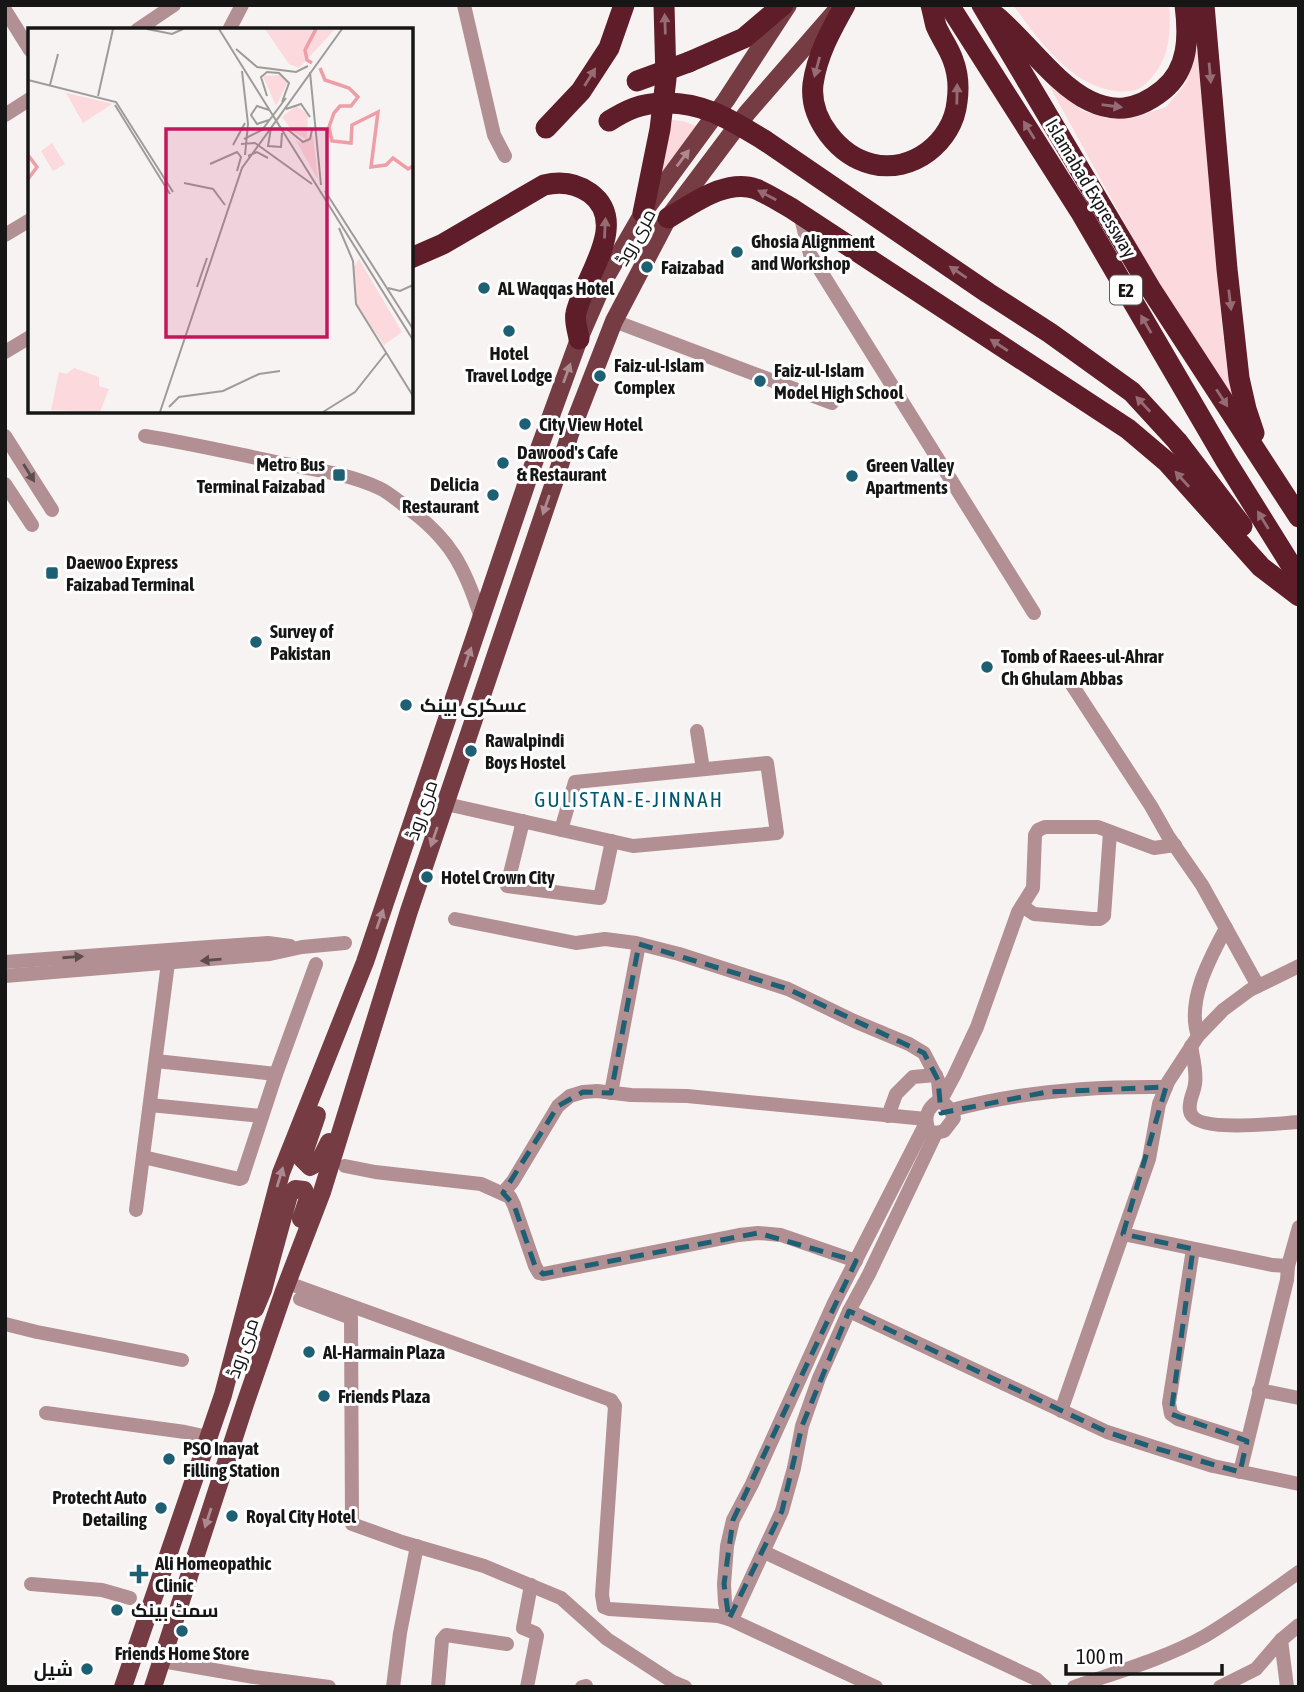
<svg xmlns="http://www.w3.org/2000/svg" width="1304" height="1692" viewBox="0 0 1304 1692" font-family="'Asap Condensed',Cairo,sans-serif">
<style>
.green{fill:#fbd9dc}
.lines{fill:none;stroke-linecap:round;stroke-linejoin:round}
.minor{stroke:#b28f92;stroke-width:14}
.major{stroke:#763c44;stroke-width:18}
.highway{stroke:#5e1d29;stroke-width:21}
.highway-bridge{stroke:#5e1d29;stroke-width:21}
.oneway{fill:#966c74}
.oneway2{fill:#ad8a8f}
.oneway3{fill:#5d4c4e}
.marked{fill:none;stroke:#1d5f73;stroke-width:5;stroke-dasharray:14 9;stroke-linejoin:round}
.poi-dot{fill:#1d5f73;stroke:#fff;stroke-width:2.5}
.labels{text-anchor:middle;dominant-baseline:central;stroke-width:6;stroke-linejoin:round;paint-order:stroke}
.shield{fill:#fff;stroke:#5d5c5c;stroke-width:2}
.shield-label{font-size:18px;font-weight:bold;fill:#171616}
.street-label{font-size:19px;fill:#171616;stroke:#fff}
.poi-label{font-size:19px;font-weight:bold;fill:#171616;stroke:#fff;text-anchor:start}
.neighbourhood-label{font-size:21px;letter-spacing:2px;fill:#005970;stroke:#fff}
.inset-river{fill:none;stroke:#ed9ea6;stroke-width:3.5}
.inset-road{fill:none;stroke:#9e9b9b;stroke-width:2}
.view{fill:#c2185b;fill-opacity:0.15;stroke:#c2185b;stroke-width:3.5}
.inset-edge{fill:none;stroke:#171616;stroke-width:3.5}
</style>
<rect width="100%" height="100%" fill="#f8f3f3"/>
<g class="green">
<path d="M1013 5H1169C1171 30 1170 57 1152 77 1149 80 1144 86 1140 88 1133 92 1122 92 1114 91 1069 84 1038 39 1013 5Z"/>
<path d="M1197 49 1223 335 1227 368 1238 413 1157 282 1049 85 1083 111 1107 118 1136 117 1166 107 1186 83Z"/>
<path d="M672 120 683 121 696 126 661 175Z"/>
</g>
<g class="lines">
<g class="minor">
<path d="M464 5 494 135 505 156"/>
<path d="M5 10 30 50"/>
<path d="M137 30 174 5"/>
<path d="M229 30 242 5"/>
<path d="M5 115 30 99"/>
<path d="M800 214 810 254 1034 613"/>
<path d="M5 235 30 220"/>
<path d="M614 321 832 403"/>
<path d="M5 352 30 337"/>
<path d="M5 436 52 510"/>
<path d="M145 436C189 443 232 453 276 462 310 469 347 473 379 488 388 492 397 500 405 506 450 538 465 567 481 618"/>
<path d="M5 484 32 525"/>
<path d="M1072 685 1151 806 1168 836 1202 885 1258 986"/>
<path d="M697 731 703 769"/>
<path d="M446 803 455 806 633 846 777 833 767 763 575 782 561 830"/>
<path d="M523 821 507 886 600 898 612 841"/>
<path d="M1022 906 1034 914 1092 919H1100L1104 916 1110 832"/>
<path d="M455 919 576 943 605 939 636 943 679 954 788 989 854 1021 909 1044 924 1053 938 1080 940 1102"/>
<path d="M5 962 209 947 268 943 290 946"/>
<path d="M5 976 270 954 302 947 345 943"/>
<path d="M1198 1036C1186 1001 1210 958 1226 928"/>
<path d="M1191 1046C1193 1058 1197 1072 1195 1084 1194 1093 1188 1101 1190 1111 1193 1134 1280 1123 1299 1122"/>
<path d="M156 1061 276 1074"/>
<path d="M611 1093 639 944"/>
<path d="M938 1101C947 1104 951 1109 954 1118L944 1131 936 1133 929 1131C924 1118 926 1109 938 1101Z"/>
<path d="M940 1102 954 1076 977 1027 1018 912 1033 888 1035 835 1038 830 1045 827H1098L1154 848 1175 845"/>
<path d="M150 1105 262 1116"/>
<path d="M952 1110C1021 1091 1094 1086 1166 1087"/>
<path d="M888 1116 896 1094 913 1077 936 1075"/>
<path d="M143 1157 239 1179 242 1178 276 1074 316 964"/>
<path d="M345 1166 375 1172 481 1184 510 1197 514 1205 535 1266 539 1273 543 1274 739 1235 758 1233 781 1235 856 1261"/>
<path d="M503 1193 513 1181 558 1106 570 1096 583 1092 597 1091 631 1095 687 1096 926 1119"/>
<path d="M136 1210 168 963"/>
<path d="M1123 1234 1272 1265 1288 1266 1299 1227"/>
<path d="M1193 1249 1169 1403 1171 1414 1178 1419 1247 1441"/>
<path d="M288 1283 611 1400 615 1406 602 1595 604 1607 609 1609 718 1616 729 1619 876 1687"/>
<path d="M300 1299 351 1318 352 1524 402 1542 484 1566 561 1598 607 1639 673 1682 685 1687"/>
<path d="M849 1311 1107 1432 1213 1466 1299 1484"/>
<path d="M5 1324 37 1332 182 1360"/>
<path d="M1259 1390 1299 1398"/>
<path d="M1061 1411 1149 1159 1159 1104 1168 1082 1198 1036 1223 1010 1250 990 1299 966"/>
<path d="M46 1413 185 1432 208 1437"/>
<path d="M1240 1472 1287 1280 1288 1266"/>
<path d="M764 1552 1036 1679 1045 1687"/>
<path d="M31 1584 102 1590 130 1598"/>
<path d="M729 1619 725 1603 724 1584 727 1546 733 1520 752 1484 834 1303 926 1123"/>
<path d="M729 1619 735 1613 782 1511 794 1468 802 1426 819 1378 849 1311 869 1274 936 1133"/>
<path d="M1281 1640 1287 1687"/>
<path d="M162 1661 254 1677 329 1687"/>
<path d="M393 1687 400 1633 417 1546"/>
<path d="M438 1687 442 1640 446 1635 507 1644"/>
<path d="M527 1687 537 1636 535 1633 523 1628 531 1585"/>
<path d="M582 1687 586 1686"/>
<path d="M1074 1687C1117 1672 1164 1659 1205 1636 1237 1617 1268 1594 1299 1572"/>
<path d="M1220 1687 1256 1669 1281 1640 1299 1625"/>
</g>
<g class="major">
<path d="M317 1115 302 1159 310 1167 319 1162 329 1142"/>
<path d="M255 1309 263 1290 289 1195 295 1189 304 1190 308 1198 301 1219"/>
<path d="M123 1687 223 1395 281 1173 365 962 528 479 579 339 606 277 643 213 726 100 788 5"/>
<path d="M153 1687 245 1404 284 1291 322 1192 409 911 557 474 570 434 614 321 668 218 747 113 835 12"/>
</g>
<g class="highway">
<path d="M845 5C831 30 817 55 813 84 809 119 839 156 872 164 912 174 953 142 957 102 959 88 958 73 953 60 949 48 941 38 936 26 934 19 933 12 931 5"/>
<path d="M949 5 1080 211 1226 461 1299 578"/>
<path d="M982 5 1152 291 1299 517"/>
<path d="M1204 5 1227 269 1239 378 1246 409 1254 433"/>
<path d="M996 16C1043 55 1093 147 1163 90 1189 69 1189 36 1185 5"/>
<path d="M689 62 744 38 783 5"/>
<path d="M546 128 581 91 609 48 624 5"/>
<path d="M764 140 988 293 1050 333 1132 392 1177 441 1242 526"/>
<path d="M643 213 660 129 666 79 664 5"/>
<path d="M668 218C693 204 726 178 756 189 768 194 780 202 791 208L1128 429 1167 462 1261 567 1299 596"/>
<path d="M411 258 443 244 544 185C561 181 576 183 590 193 631 223 583 279 576 313 574 321 578 331 579 339"/>
</g>
<g class="highway-bridge">
<path d="M637 81 689 62"/>
<path d="M609 121C617 116 626 111 634 108 644 104 656 103 667 103 706 103 732 121 764 140"/>
</g>
</g>
<defs><path id="oneway-solid" d="M-6-.8H1V-3.2L6.5 0L1 3.2V.8H-6Z" transform="scale(1.75)"/></defs>
<g class="oneway">
<use href="#oneway-solid" transform="translate(665 24) rotate(-92)"/>
<use href="#oneway-solid" transform="translate(817 67) rotate(105)"/>
<use href="#oneway-solid" transform="translate(1210 73) rotate(85)"/>
<use href="#oneway-solid" transform="translate(590 77) rotate(-58)"/>
<use href="#oneway-solid" transform="translate(957 94) rotate(-89)"/>
<use href="#oneway-solid" transform="translate(1112 106) rotate(8)"/>
<use href="#oneway-solid" transform="translate(1029 130) rotate(-122)"/>
<use href="#oneway-solid" transform="translate(767 195) rotate(-152)"/>
<use href="#oneway-solid" transform="translate(605 228) rotate(-87)"/>
<use href="#oneway-solid" transform="translate(958 272) rotate(-146)"/>
<use href="#oneway-solid" transform="translate(1230 300) rotate(83)"/>
<use href="#oneway-solid" transform="translate(1146 324) rotate(-120)"/>
<use href="#oneway-solid" transform="translate(999 345) rotate(-147)"/>
<use href="#oneway-solid" transform="translate(1222 398) rotate(57)"/>
<use href="#oneway-solid" transform="translate(1143 404) rotate(-133)"/>
<use href="#oneway-solid" transform="translate(1182 479) rotate(-132)"/>
<use href="#oneway-solid" transform="translate(1263 520) rotate(-122)"/>
</g>
<g class="oneway2">
<use href="#oneway-solid" transform="translate(683 158) rotate(-53)"/>
<use href="#oneway-solid" transform="translate(567 373) rotate(-70)"/>
<use href="#oneway-solid" transform="translate(546 505) rotate(109)"/>
<use href="#oneway-solid" transform="translate(468 657) rotate(-71)"/>
<use href="#oneway-solid" transform="translate(434 837) rotate(109)"/>
<use href="#oneway-solid" transform="translate(380 919) rotate(-71)"/>
<use href="#oneway-solid" transform="translate(280 1177) rotate(-73)"/>
<use href="#oneway-solid" transform="translate(208 1518) rotate(108)"/>
</g>
<g class="oneway3">
<use href="#oneway-solid" transform="translate(29 473) rotate(58)"/>
<use href="#oneway-solid" transform="translate(73 957) rotate(-4)"/>
<use href="#oneway-solid" transform="translate(211 960) rotate(175)"/>
</g>
<path class="marked" d="M639 944 788 989 924 1053 938 1080 941 1113 1047 1092 1166 1087 1123 1234 1193 1249 1171 1414 1247 1441 1240 1472 1158 1449 1107 1432 849 1311 802 1426 782 1511 729 1619 724 1584 733 1520 856 1261 758 1233 543 1274 535 1266 514 1205 503 1193 558 1106 583 1092 611 1093Z"/>
<g class="poi-dot">
<circle cx="737" cy="252" r="7"/>
<circle cx="647" cy="267" r="7"/>
<circle cx="484" cy="288" r="7"/>
<circle cx="509" cy="331" r="7"/>
<circle cx="600" cy="376" r="7"/>
<circle cx="760" cy="381" r="7"/>
<circle cx="525" cy="424" r="7"/>
<circle cx="503" cy="463" r="7"/>
<rect x="332" y="468" width="14" height="14" rx="3.5"/>
<circle cx="852" cy="476" r="7"/>
<circle cx="493" cy="495" r="7"/>
<rect x="45" y="566" width="14" height="14" rx="3.5"/>
<circle cx="256" cy="642" r="7"/>
<circle cx="987" cy="667" r="7"/>
<circle cx="406" cy="705" r="7"/>
<circle cx="471" cy="751" r="7"/>
<circle cx="427" cy="877" r="7"/>
<circle cx="309" cy="1352" r="7"/>
<circle cx="324" cy="1396" r="7"/>
<circle cx="169" cy="1459" r="7"/>
<circle cx="161" cy="1508" r="7"/>
<circle cx="232" cy="1516" r="7"/>
<path d="M135.5 1563.5h7v7h7v7h-7v7h-7v-7h-7v-7h7z"/>
<circle cx="117" cy="1610" r="7"/>
<circle cx="182" cy="1631" r="7"/>
<circle cx="87" cy="1669" r="7"/>
</g>
<g class="labels">
<rect class="shield" x="1110" y="275.5" width="32" height="29" rx="5"/>
<g class="shield-label">
<text x="1126" y="290">E2</text>
</g>
<g class="street-label">
<text transform="translate(1091 188) rotate(59)">Islamabad Expressway</text>
<text transform="translate(635 237) rotate(-61)">مری روڈ</text>
<text transform="translate(421 810) rotate(-71)">مری روڈ</text>
<text transform="translate(242 1348) rotate(-71)">مری روڈ</text>
</g>
<g class="poi-label">
<text x="751" y="241">Ghosia Alignment<tspan x="751" dy="22">and Workshop</tspan></text>
<text x="661" y="267">Faizabad</text>
<text x="498" y="288">AL Waqqas Hotel</text>
<text x="509" y="353" text-anchor="middle">Hotel<tspan x="509" dy="22">Travel Lodge</tspan></text>
<text x="614" y="365">Faiz-ul-Islam<tspan x="614" dy="22">Complex</tspan></text>
<text x="774" y="370">Faiz-ul-Islam<tspan x="774" dy="22">Model High School</tspan></text>
<text x="539" y="424">City View Hotel</text>
<text x="517" y="452">Dawood's Cafe<tspan x="517" dy="22">&amp; Restaurant</tspan></text>
<text x="325" y="464" text-anchor="end">Metro Bus<tspan x="325" dy="22">Terminal Faizabad</tspan></text>
<text x="866" y="465">Green Valley<tspan x="866" dy="22">Apartments</tspan></text>
<text x="479" y="484" text-anchor="end">Delicia<tspan x="479" dy="22">Restaurant</tspan></text>
<text x="66" y="562">Daewoo Express<tspan x="66" dy="22">Faizabad Terminal</tspan></text>
<text x="270" y="631">Survey of<tspan x="270" dy="22">Pakistan</tspan></text>
<text x="1001" y="656">Tomb of Raees-ul-Ahrar<tspan x="1001" dy="22">Ch Ghulam Abbas</tspan></text>
<text x="420" y="705">عسکری بینک</text>
<text x="485" y="740">Rawalpindi<tspan x="485" dy="22">Boys Hostel</tspan></text>
<text x="441" y="877">Hotel Crown City</text>
<text x="323" y="1352">Al-Harmain Plaza</text>
<text x="338" y="1396">Friends Plaza</text>
<text x="183" y="1448">PSO Inayat<tspan x="183" dy="22">Filling Station</tspan></text>
<text x="147" y="1497" text-anchor="end">Protecht Auto<tspan x="147" dy="22">Detailing</tspan></text>
<text x="246" y="1516">Royal City Hotel</text>
<text x="155" y="1563">Ali Homeopathic<tspan x="155" dy="22">Clinic</tspan></text>
<text x="131" y="1610">سمٹ بینک</text>
<text x="182" y="1653" text-anchor="middle">Friends Home Store</text>
<text x="73" y="1669" text-anchor="end">شیل</text>
</g>
<g class="neighbourhood-label">
<text x="629" y="799">GULISTAN-E-JINNAH</text>
</g>
</g>
<g transform="translate(28 28)">
<rect width="385" height="385" fill="#f8f3f3"/>
<path d="M252 47 260 54 248 78 235 48ZM268 78 280 86 279 112 264 103 254 89ZM285 107 290 152 267 111 272 115ZM46 340 71 349V358L81 361 72 384 23 382 31 344 38 346Z" fill="#fbd9dc"/>
<path d="M237 1H307L271 40 261 36Z" fill="#fbd9dc"/>
<path d="M331 231 374 304 356 317 329 278 325 240Z" fill="#fbd9dc"/>
<path d="M38 65 82 75 84 76 55 95ZM24 115 37 136 25 143 13 123Z" fill="#fbd9dc"/>
<path class="inset-river" d="M284 35 279 32 277 22 288 1M292 40 297 52 321 60 330 69 323 78H312L306 85 301 99 304 113 323 115 324 97 350 84 343 139 358 137 365 130 380 141 385 138M0 127 9 139 0 151"/>
<path class="inset-road" d="M119 1 144 6 155 1M191 1 385 312M208 21 229 39 268 44 280 38M214 43 220 96 217 127M282 44 293 157M0 52 88 74 145 164M22 57 30 26M70 68 85 1M239 68 233 49 239 44 251 45 261 55 254 74M87 77 142 166M258 81 273 76 282 89M241 92 229 96 223 87 229 78 241 82M259 101 275 114 282 111 284 102M254 105 253 119 240 118 243 100 314 1M216 111 234 102 258 70M213 116 227 115 284 156M205 117 217 95M220 128 229 124 240 130M182 136 209 124 213 129 209 143M156 155 185 161 197 177M297 163 385 301M311 200 325 233 328 276 385 368M169 259 179 230M360 260 372 263 385 257M141 379 151 369 195 363 231 346 252 343M132 384 214 140 243 100M295 384 327 364 358 325"/>
<path class="view" d="M138 101H299V309H138Z"/>
<rect width="385" height="385" class="inset-edge"/>
</g>
<rect width="1304" height="1692" fill="none" stroke="#171616" stroke-width="14"/>
<path d="M1066 1664v10h156v-10" fill="none" stroke="#171616" stroke-width="3.5"/>
<text x="1076" y="1664" font-size="21" fill="#171616" stroke="#ffffff" stroke-width="5" paint-order="stroke">100 m</text>
</svg>
